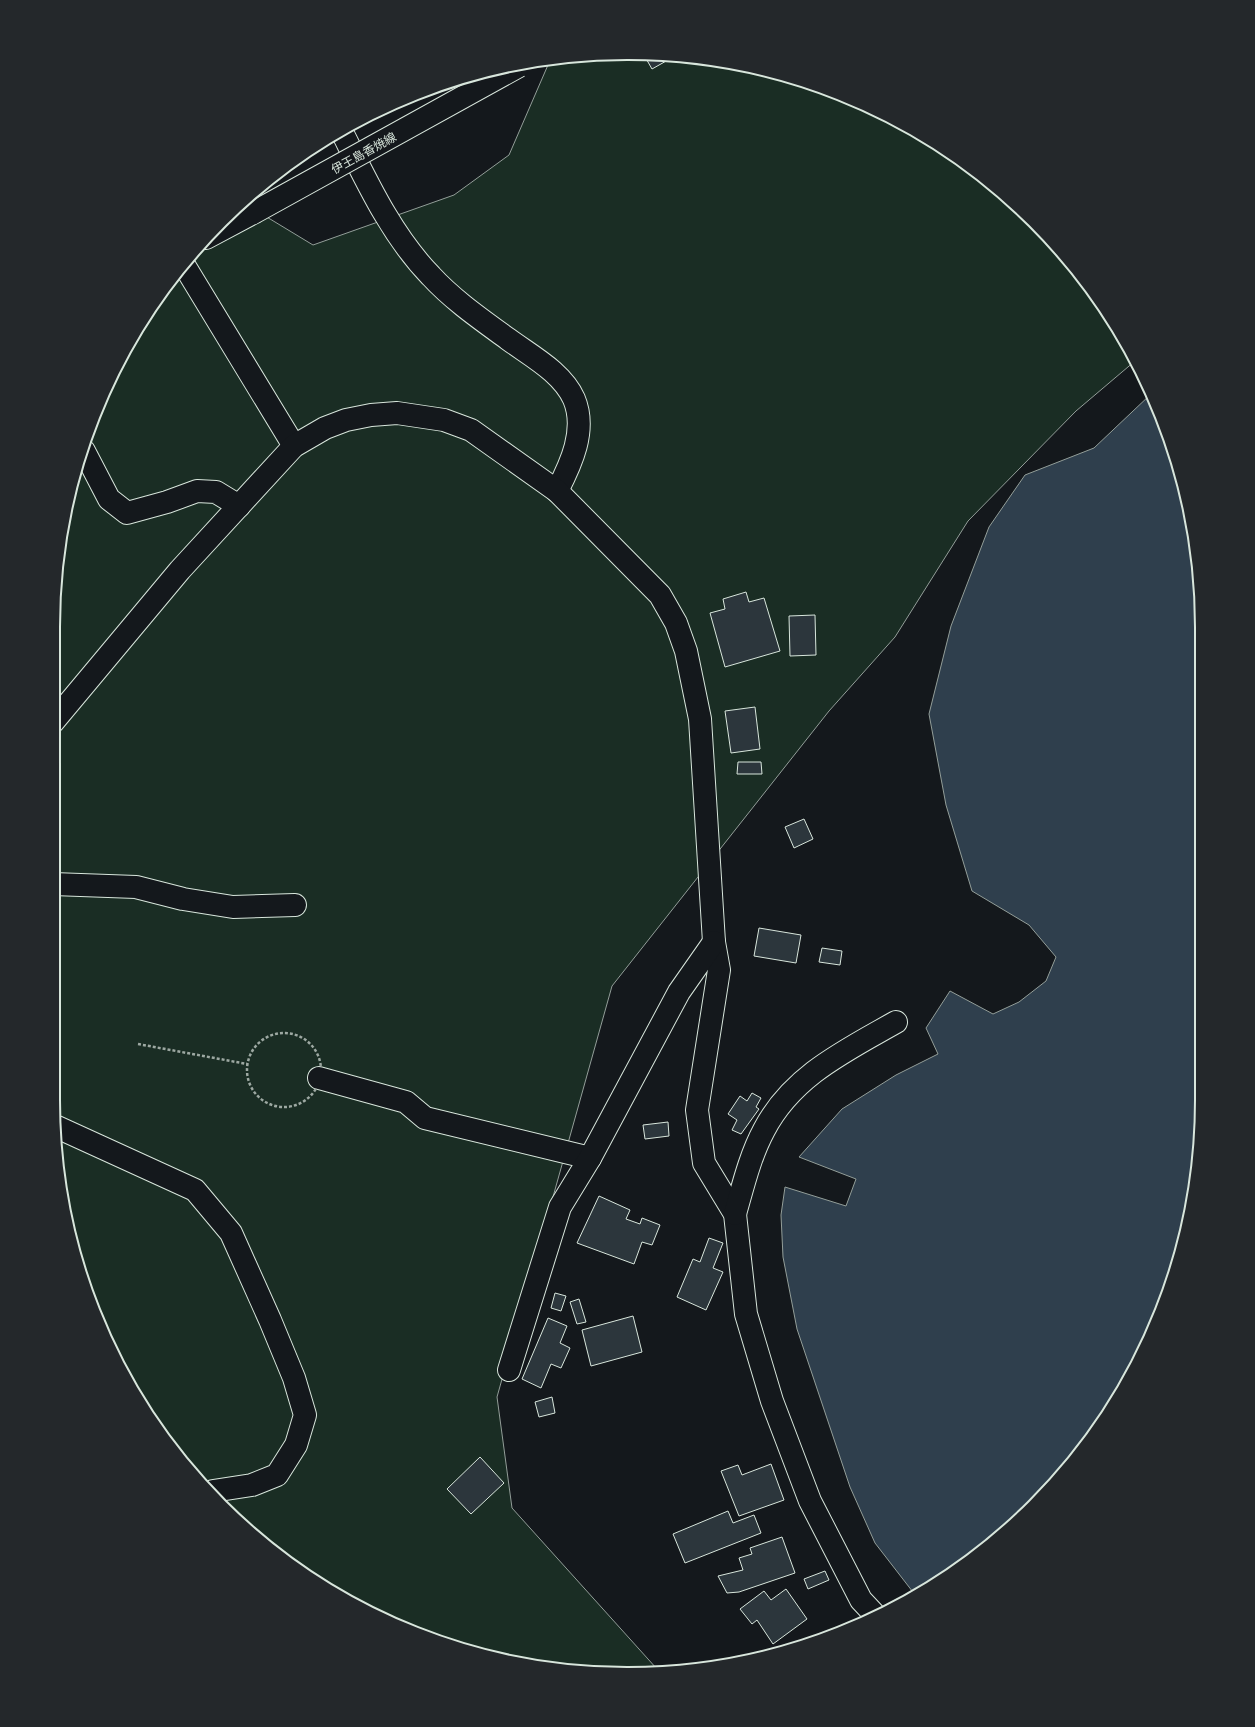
<svg xmlns="http://www.w3.org/2000/svg" width="1255" height="1727" viewBox="0 0 1255 1727" font-family="Georgia,'Noto Sans JP',serif">
<style>
.green{fill:#1a2d24;stroke:#939e99}
.water{fill:#2f3f4d;stroke:#939e99}
.building{fill:#2c363c;stroke:#d8e6dc}
.lines{fill:none;stroke-linecap:round;stroke-linejoin:round}
.minor-casing{stroke:#d8e6dc;stroke-width:24}
.major-casing{stroke:#d8e6dc;stroke-width:24}
.path{stroke:#9da8a2;stroke-width:2.5;stroke-dasharray:3 2;stroke-linecap:butt}
.minor{stroke:#14181c;stroke-width:22}
.major{stroke:#14181c;stroke-width:22}
.major-bridge-casing{stroke:#d8e6dc;stroke-width:24;stroke-linecap:butt}
.major-bridge{stroke:#14181c;stroke-width:22}
.labels{text-anchor:middle;dominant-baseline:central;stroke-width:3;stroke-linejoin:round;paint-order:stroke}
.street-label{font-size:12px;fill:#d8e6dc;stroke:#14181c}
.rim{fill:none;stroke:#d8e6dc;stroke-width:2}
</style>
<rect width="100%" height="100%" fill="#14181c"/>
<path class="green" d="M665 54 776 73 882 112 977 172 1060 249 1125 340 1135 361 1076 411 968 521 895 637 829 711 612 986 497 1397 512 1508 657 1669H552L479 1654 374 1615 249 1531 150 1418 112 1353 73 1248 53 1099V627L64 515 97 408 130 340 195 249 242 202 313 245 454 195 509 155 551 58Z"/>
<path class="water" d="M1151 394 1158 407 1197 552 1201 1137 1182 1248 1143 1354 1083 1449 1006 1532 916 1596 875 1543 850 1487 797 1329 783 1257 781 1215 785 1187 846 1206 856 1179 799 1157 842 1109 896 1075 938 1054 926 1028 950 991 993 1014 1019 1002 1046 981 1056 957 1029 925 972 891 946 805 929 714 951 626 989 527 1025 475 1094 448Z"/>
<g class="building">
<path d="M665 54 675 56 652 69 644 55Z"/>
<path d="M746 592 749 602 764 598 780 651 725 667 710 613 725 609 723 599Z"/>
<path d="M815 615 816 655 790 656 789 616Z"/>
<path d="M755 707 760 749 731 753 725 711Z"/>
<path d="M738 762H761L762 774H737Z"/>
<path d="M804 819 813 839 794 848 785 827Z"/>
<path d="M759 928 801 935 796 963 754 956Z"/>
<path d="M822 948 842 951 840 965 819 962Z"/>
<path d="M752 1093 761 1098 756 1107 759 1109 741 1134 732 1130 737 1120 728 1114 740 1096 747 1101Z"/>
<path d="M668 1122 669 1136 645 1139 643 1125Z"/>
<path d="M599 1196 630 1210 626 1219 640 1224 642 1218 660 1225 652 1245 642 1242 634 1264 577 1243Z"/>
<path d="M709 1238 723 1243 713 1268 723 1272 706 1310 677 1297 693 1259 700 1262Z"/>
<path d="M555 1293 566 1296 561 1311 551 1308Z"/>
<path d="M579 1299 586 1322 577 1324 570 1302Z"/>
<path d="M633 1316 642 1352 591 1366 582 1330Z"/>
<path d="M548 1318 567 1326 560 1343 570 1348 561 1368 551 1364 541 1388 522 1379Z"/>
<path d="M552 1397 555 1413 539 1417 535 1402Z"/>
<path d="M480 1457 504 1483 471 1514 447 1489Z"/>
<path d="M771 1464 784 1500 739 1516 721 1471 738 1465 742 1475Z"/>
<path d="M728 1511 733 1523 754 1515 761 1533 685 1563 673 1534Z"/>
<path d="M782 1537 795 1573 739 1592 727 1593 718 1576 743 1570 739 1558 752 1554 750 1548Z"/>
<path d="M825 1571 829 1580 808 1589 804 1579Z"/>
<path d="M786 1589 807 1619 773 1644 757 1620 752 1624 740 1609 764 1591 771 1600Z"/>
</g>
<g class="lines">
<defs>
<g id="minor">
<path d="M341 130C366 180 391 235 431 276 453 300 482 320 508 339 531 356 562 372 574 399 587 430 571 464 557 491"/>
<path d="M184 265 294 446"/>
<path d="M84 451 109 499 127 513 167 502 197 491 216 492 239 506"/>
<path d="M53 722 180 570 294 446 325 428 346 420 371 415 397 413 444 420 471 430 557 491 660 595 676 623 686 651 700 719 714 942 719 970 697 1110 704 1163 735 1214 746 1314 772 1401 810 1501 861 1600 876 1616"/>
<path d="M53 884 136 887 183 899 233 907 295 905"/>
<path d="M319 1078 406 1102 425 1118 590 1158"/>
<path d="M57 1127 195 1190 231 1233 270 1320 294 1378 305 1415 296 1445 277 1475 252 1485 213 1491"/>
<path d="M735 1214C743 1186 750 1156 764 1130 792 1076 845 1051 896 1022"/>
<path d="M509 1370 560 1207 590 1158 679 992 714 942"/>
</g>
<path id="major" d="M206 238 253 213"/>
</defs>
<use href="#minor" class="minor-casing"/>
<use href="#major" class="major-casing"/>
<g class="path">
<circle cx="284" cy="1070" r="37"/>
<path d="M138 1044 247 1064"/>
</g>
<use href="#minor" class="minor"/>
<use href="#major" class="major"/>
<defs>
<path id="major-bridge" d="M253 213 519 66"/>
</defs>
<use href="#major-bridge" class="major-bridge-casing"/>
<use href="#major-bridge" class="major-bridge"/>
</g>
<g class="labels">
<g class="street-label">
<text transform="translate(363 152) rotate(-29)">伊王島香焼線</text>
</g>
</g>
<path d="M0 0H1255V1727H0ZM627 60H628A567 567 0 0 1 1195 627V1100A567 567 0 0 1 628 1667H627A567 567 0 0 1 60 1100V627A567 567 0 0 1 627 60Z" fill="#24282b" fill-rule="evenodd"/>
<path class="rim" d="M627 60H628A567 567 0 0 1 1195 627V1100A567 567 0 0 1 628 1667H627A567 567 0 0 1 60 1100V627A567 567 0 0 1 627 60Z"/>
</svg>
